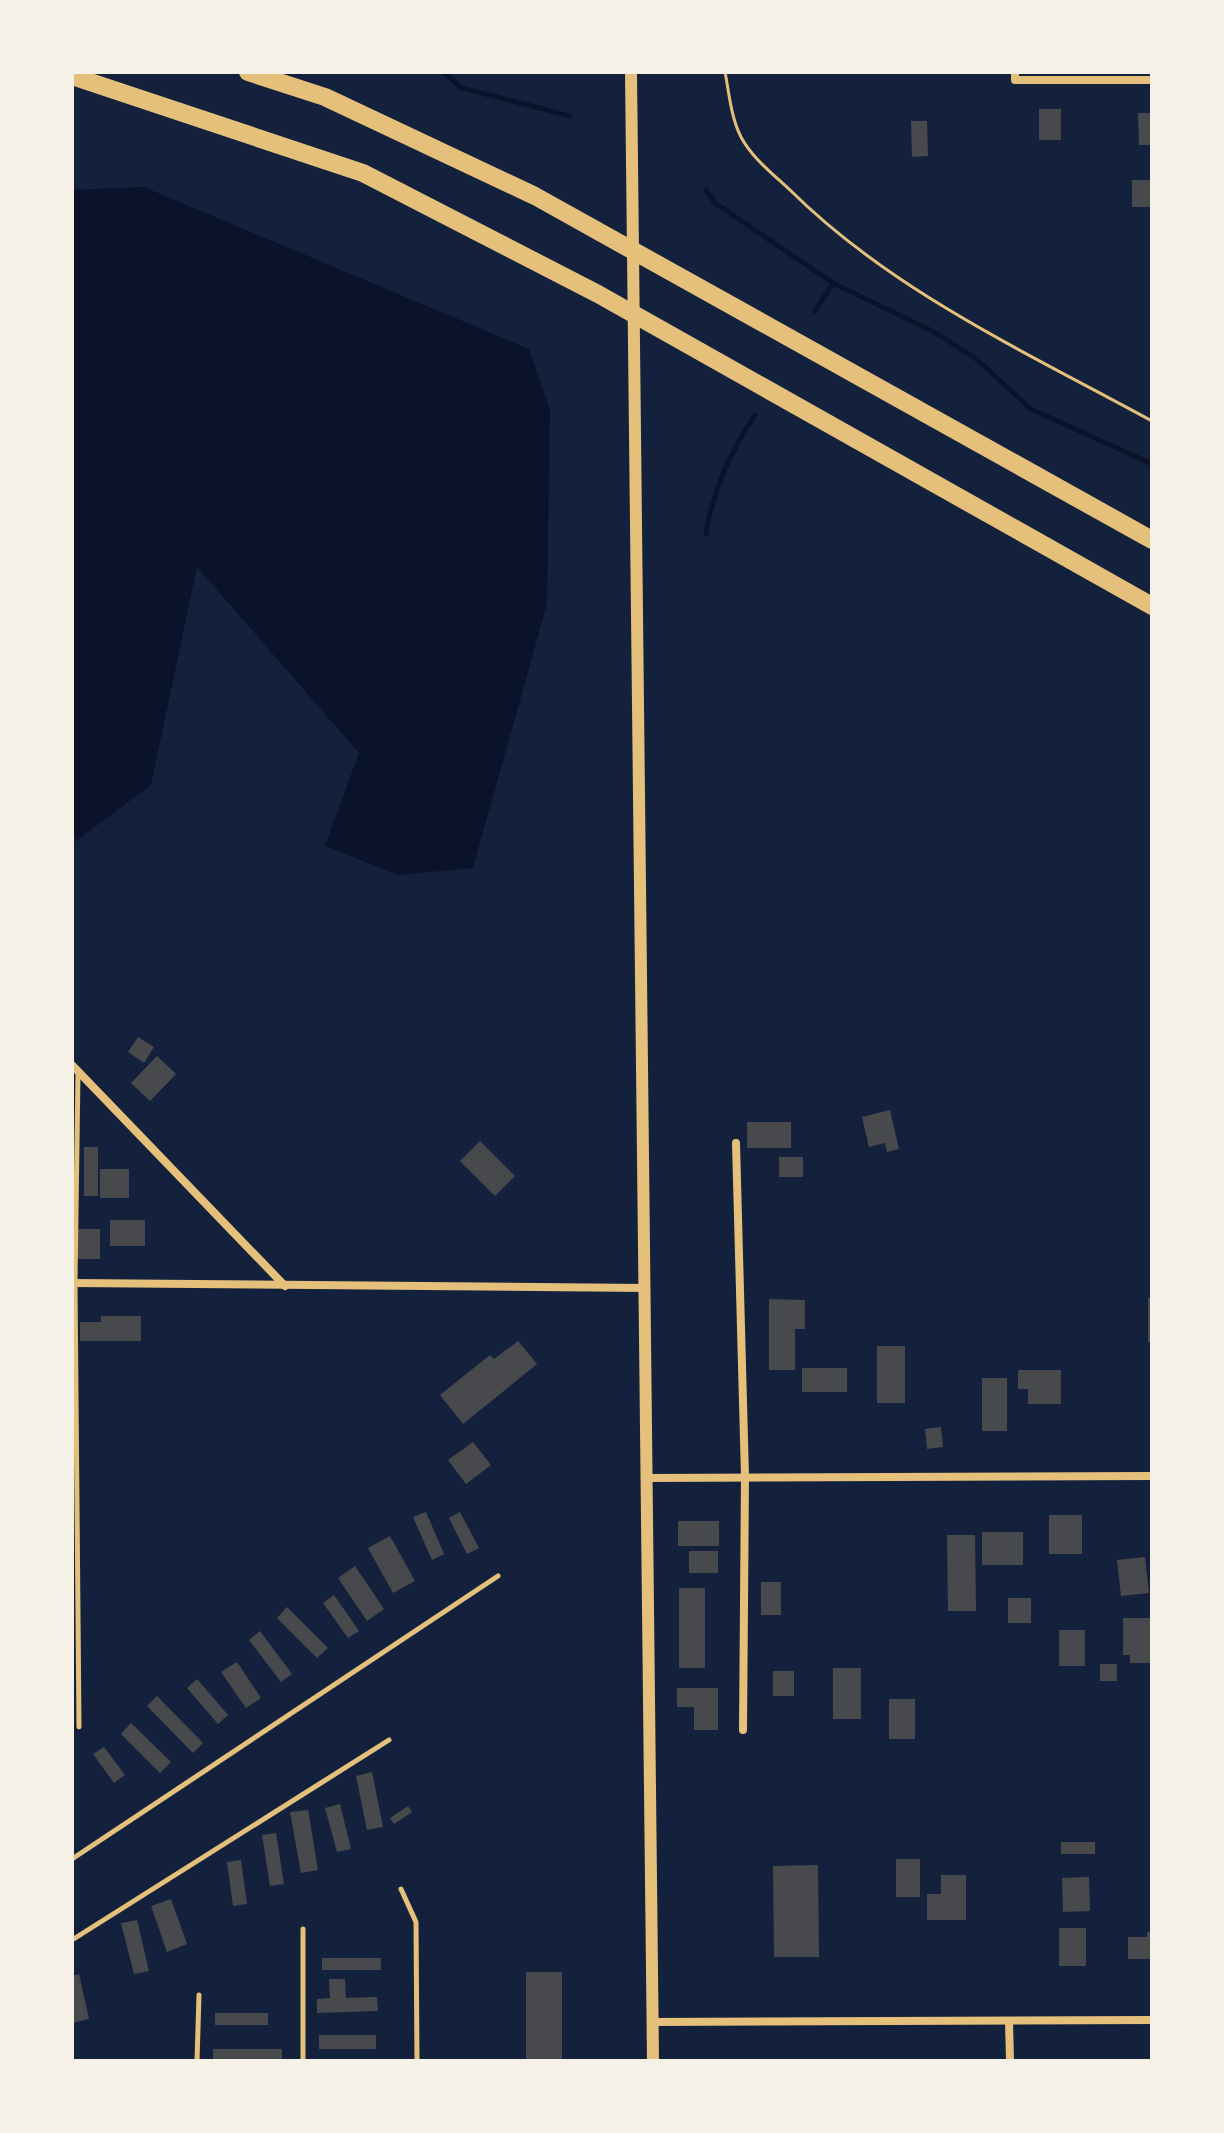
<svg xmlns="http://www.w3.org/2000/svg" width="1224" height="2133" viewBox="0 0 1224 2133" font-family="Figtree,sans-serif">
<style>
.water{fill:#0b132b}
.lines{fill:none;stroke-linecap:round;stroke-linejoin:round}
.stream{stroke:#0b132b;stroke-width:5}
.building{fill:#48494c}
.path{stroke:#e5c07b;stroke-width:3}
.service{stroke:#e5c07b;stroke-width:5}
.minor{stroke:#e5c07b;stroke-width:8}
.tertiary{stroke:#e5c07b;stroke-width:12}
.motorway{stroke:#e5c07b;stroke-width:18}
</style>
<rect width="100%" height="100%" fill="#14213d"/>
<path class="water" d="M144 187 529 349 550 410 547 604 473 868 398 875 325 846 359 753 197 567 151 785 76 841 72 822V190Z"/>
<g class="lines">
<g class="stream">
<path d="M443 72 462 88 570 116"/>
<path d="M706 190 715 203 833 283 934 332 974 357 1031 409 1152 464"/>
<path d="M815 311 833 283"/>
<path d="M706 534C713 489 730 453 755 415"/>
</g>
</g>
<g class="building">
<rect x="1039" y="109" width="22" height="31"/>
<path d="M1138 113H1152V145H1139Z"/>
<path d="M911 121H927L928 156 912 157Z"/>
<rect x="1132" y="180" width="20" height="27"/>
<path d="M138 1037 154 1047 144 1063 128 1052Z"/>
<path d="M157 1056 176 1074 150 1101 131 1083Z"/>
<path d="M890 1110 899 1149 887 1152 885 1143 869 1147 862 1117Z"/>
<rect x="747" y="1122" width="44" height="26"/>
<path d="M480 1141 515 1176 495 1196 460 1161Z"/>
<rect x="84" y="1147" width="14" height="49"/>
<rect x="779" y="1157" width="24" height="20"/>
<rect x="100" y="1169" width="29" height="29"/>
<rect x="110" y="1220" width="35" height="26"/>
<rect x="76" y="1229" width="24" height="30"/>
<rect x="1148" y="1298" width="4" height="44"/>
<path d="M769 1299 805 1300V1329H795V1370H769Z"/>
<path d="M101 1316H141V1341H80V1322H101Z"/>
<path d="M518 1341 537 1364 463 1424 440 1395 490 1355 494 1359Z"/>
<rect x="877" y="1346" width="28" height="57"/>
<rect x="802" y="1368" width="45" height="24"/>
<path d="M1018 1370H1061V1404H1028V1389H1018Z"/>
<rect x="982" y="1378" width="25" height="53"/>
<path d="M941 1427 943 1447 927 1449 925 1429Z"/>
<path d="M473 1442 491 1465 466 1484 448 1460Z"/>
<path d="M426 1512 444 1554 432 1560 413 1517Z"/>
<path d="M460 1512 479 1548 467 1554 449 1518Z"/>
<rect x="1049" y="1515" width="33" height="39"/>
<rect x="678" y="1521" width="41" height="25"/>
<rect x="982" y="1532" width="41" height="33"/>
<path d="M947 1535H975L976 1611H948Z"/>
<path d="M390 1536 415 1581 393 1593 368 1548Z"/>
<rect x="689" y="1551" width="29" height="22"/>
<path d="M1145 1557 1149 1593 1121 1596 1117 1560Z"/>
<path d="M355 1566 384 1609 367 1621 338 1578Z"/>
<rect x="761" y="1582" width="20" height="33"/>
<rect x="679" y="1588" width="26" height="80"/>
<path d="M334 1595 359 1631 348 1638 323 1603Z"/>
<rect x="1008" y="1598" width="23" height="25"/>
<path d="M287 1607 328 1648 317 1658 277 1618Z"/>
<path d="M1123 1618H1150V1663H1130V1655H1123Z"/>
<rect x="1059" y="1630" width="26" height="36"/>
<path d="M260 1631 292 1674 281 1682 249 1640Z"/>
<path d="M237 1662 261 1698 246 1708 221 1672Z"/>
<rect x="1100" y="1664" width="17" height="17"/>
<rect x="833" y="1668" width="28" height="51"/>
<rect x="773" y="1671" width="21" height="25"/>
<path d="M197 1679 228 1715 218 1724 187 1688Z"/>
<path d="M677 1688H718V1730H694V1707H677Z"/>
<path d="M157 1696 203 1743 193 1753 147 1706Z"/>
<rect x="889" y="1699" width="26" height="40"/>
<path d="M131 1723 171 1762 160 1773 121 1734Z"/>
<path d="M104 1747 125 1775 114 1783 93 1754Z"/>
<path d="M372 1772 383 1827 367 1830 356 1776Z"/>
<path d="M340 1804 351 1849 337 1852 325 1808Z"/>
<path d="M408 1806 412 1812 394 1824 390 1818Z"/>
<path d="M308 1810 318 1870 301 1873 290 1812Z"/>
<path d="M276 1833 284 1884 270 1886 262 1835Z"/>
<rect x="1061" y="1842" width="34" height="12"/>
<rect x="896" y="1859" width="24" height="38"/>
<path d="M241 1860 247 1904 233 1906 227 1862Z"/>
<path d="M818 1865 819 1957H774L773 1866Z"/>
<path d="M941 1875H966V1920H927V1894H941Z"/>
<path d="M1089 1877 1090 1911 1063 1912 1062 1878Z"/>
<path d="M171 1899 187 1944 167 1952 151 1906Z"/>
<path d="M137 1920 149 1971 134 1974 121 1923Z"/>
<rect x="1059" y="1928" width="27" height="38"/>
<path d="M1147 1932H1152V1959H1128V1937H1147Z"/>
<rect x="322" y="1958" width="59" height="12"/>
<rect x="526" y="1972" width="36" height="89"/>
<path d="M79 1974 89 2019 72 2023V1976Z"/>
<path d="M329 1979H345L346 1998 377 1997 378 2011 317 2013V1999L330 1998Z"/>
<rect x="215" y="2013" width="53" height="12"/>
<rect x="319" y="2035" width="57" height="14"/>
<rect x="213" y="2049" width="69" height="12"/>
</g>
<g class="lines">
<path class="path" d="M725 72C729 92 731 118 741 137 752 158 773 174 790 190 893 292 1026 352 1152 421"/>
<g class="service">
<path d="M78 1072 75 1283 79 1727"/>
<path d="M72 1859 498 1576"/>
<path d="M401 1889 416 1922 417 2061"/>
<path d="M303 1929V2061"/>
<path d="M72 1940 389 1740"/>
<path d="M197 2061 199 1995"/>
</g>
<g class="minor">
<path d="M1015 72V80H1152"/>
<path d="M72 1065 285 1286"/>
<path d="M736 1143 745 1476 743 1730"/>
<path d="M72 1283 646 1288"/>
<path d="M647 1478 1152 1476"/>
<path d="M1009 2021 1010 2061"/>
<path d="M653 2022 1152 2020"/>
</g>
<path class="tertiary" d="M631 72 653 2061"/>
<g class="motorway">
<path d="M248 72 325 97 535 196 1152 540"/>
<path d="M72 76 363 173 598 294 1152 606"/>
</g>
</g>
<rect width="1224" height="2133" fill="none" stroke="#f6f1e7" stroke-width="148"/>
</svg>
